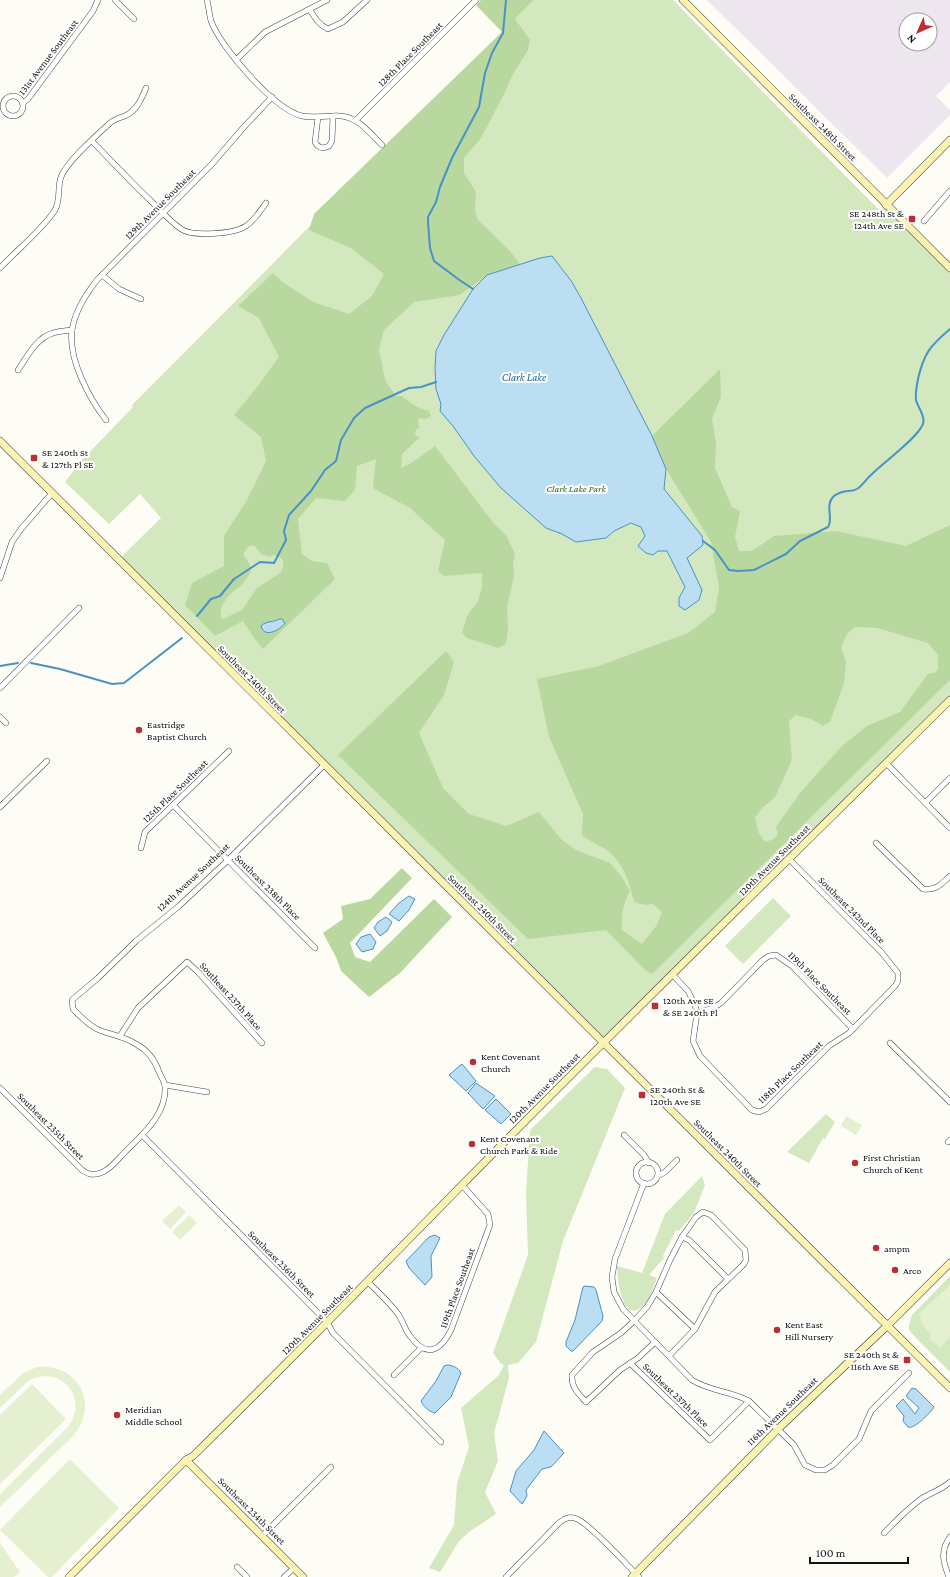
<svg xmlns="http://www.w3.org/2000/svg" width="950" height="1577" viewBox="0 0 950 1577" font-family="'Crimson Pro',serif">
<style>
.industrial{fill:#ede6ee;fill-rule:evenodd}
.green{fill:#d4e8bf}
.forest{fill:#b8d89f;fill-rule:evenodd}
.pitch{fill:#e5f0d0}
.water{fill:#bcdef3;stroke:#4792c6}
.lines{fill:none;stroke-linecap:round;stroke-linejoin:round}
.stream{stroke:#4792c6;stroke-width:2}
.street-casing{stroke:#444;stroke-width:6}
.secondary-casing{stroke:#333;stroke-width:8}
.street{stroke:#fff;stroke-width:5}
.secondary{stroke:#faf3b4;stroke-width:7}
.poi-dot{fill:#ba2f34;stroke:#fff;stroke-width:1.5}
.labels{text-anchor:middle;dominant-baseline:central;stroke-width:4;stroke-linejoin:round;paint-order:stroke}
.street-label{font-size:10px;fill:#111;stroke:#fff}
.poi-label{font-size:10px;fill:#111;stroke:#fff;text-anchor:start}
.park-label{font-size:10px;font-style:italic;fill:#306623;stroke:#fff}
.water-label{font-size:11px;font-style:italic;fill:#1f659d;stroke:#fff}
</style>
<rect width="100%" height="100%" fill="#fefdf5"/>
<path class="industrial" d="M707 0H950V82L936 96 950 110V115L887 178ZM906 20H930V44H906Z"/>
<g class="green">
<path d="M534 0H673L880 211 886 205 950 268V700L604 1043 119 559 161 518 140 494 109 524 65 482 81 461 133 407 132 405C267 271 399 134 534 0Z"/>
<path d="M773 898 791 916 743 964 725 946Z"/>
<path d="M595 1067 607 1069 625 1088 563 1241 536 1342 518 1363 508 1365 509 1378 494 1433 498 1461 485 1492 496 1514 469 1532 459 1541 440 1572 429 1568 454 1525 457 1483 469 1447 461 1408 499 1375 504 1365 500 1363 493 1353 528 1255 526 1192 530 1130Z"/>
<path d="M826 1114 835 1122 825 1139 823 1138 809 1163 787 1152Z"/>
<path d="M702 1176 705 1185 694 1213 679 1231 676 1230 663 1256 664 1258 649 1275 657 1278C654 1285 652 1294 647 1301 624 1332 617 1281 617 1266L642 1273 665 1214Z"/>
<path d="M950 1276V1372L918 1340 909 1330V1325L912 1315Z"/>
</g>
<g class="forest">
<path d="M481 0H534L515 19 530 40 528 50 513 74 504 94 481 138 464 158V173L476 192 475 211 478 220 509 250 520 264 487 275 460 295 414 302 384 330 379 349 385 380 396 396H401L417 407 429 411 431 416 426 419 419 418 418 422 419 428 416 429 415 433 416 436 420 437 402 454 401 468 413 462 435 446 495 525 506 535 515 554 513 564 514 576 507 607 508 629 506 644 498 648 467 638 462 633 467 616 478 601 482 587V573L444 576 438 571 445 540 410 508 373 488 376 459 357 466 355 490 345 501 316 498 298 519 302 554 312 561 327 563 335 579 263 649 255 639 243 621 215 636 185 605 192 583 224 566V536L247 500 266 461 261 437 234 415 254 391 279 357 259 318 238 306 273 273 281 281 313 302 349 314 372 296 384 274 351 248 309 230 314 214 502 32 476 5ZM254 545 261 554 270 557 274 555 281 558 283 560V568L280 573 257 588 242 610 223 619 221 618C219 602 231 593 242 585 245 581 248 576 251 572L250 565 243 554 248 547Z"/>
<path d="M720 369 721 397 712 419 716 443 715 468 732 507 740 511 735 537 739 551H752L774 536 836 531 906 546 950 525V680L652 974 645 970 606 930 528 939 338 755 446 651 454 662 444 695 419 733 443 788 469 814 506 826 539 812 562 840 576 850 610 863 622 877 630 891C623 903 621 916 622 930L642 944 657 925 662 912 653 904 645 905 634 902C630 884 623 862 607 850 599 845 590 841 582 836L583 814 549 737 537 679 599 666 688 633 715 612 719 587 711 542 666 469 652 436ZM855 627 877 628 928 643 938 655V669L935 673 928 674 900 712 867 726 842 746 800 793 776 827 778 834 774 839 765 842 759 833 755 818 762 808 775 797 792 760 789 721 796 715 811 719 823 726 830 722 844 683 846 662 841 648 847 634Z"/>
<path d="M402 868 412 878 350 943 355 957 370 962 434 899 452 917 400 973 369 997 341 971 336 957 323 933 343 919 341 906 370 899Z"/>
</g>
<g class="pitch">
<path d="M846 1116 862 1125 856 1135 841 1126Z"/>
<path d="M179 1205 186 1212 170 1229 162 1221Z"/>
<path d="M189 1215 197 1223 180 1240 172 1232Z"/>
<path d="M950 1285V1337L940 1348 930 1339 931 1335 923 1325 919 1314Z"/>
<path d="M37 1367C78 1363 100 1404 74 1435L0 1507V1494L67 1428C91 1400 61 1363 28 1381L0 1408V1395L23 1373Z"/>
<path d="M32 1384 66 1419 0 1484V1415Z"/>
<path d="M70 1459 119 1508 52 1577H48L0 1530Z"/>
<path d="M0 1543 20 1572 14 1577H0Z"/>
</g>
<g class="water">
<path d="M552 256 572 282 582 300 652 436 666 469 664 489 702 536 703 545 687 558 702 590 699 600 685 610 679 606V598L685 587 667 551H658L653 555 646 553 638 546 645 536 641 527 631 523 614 531 606 538 576 542 562 534 546 528 501 488 474 456 453 426 440 411 441 404 436 389 435 368 436 351 444 335 473 289 487 275 540 258Z"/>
<path d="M279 619H282L285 623C280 630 264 639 261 626 267 620 273 623 279 619Z"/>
<path d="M409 896 415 899 409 910 399 921 389 914 399 903Z"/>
<path d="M386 917 392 922 387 931 380 936 374 928 378 922Z"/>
<path d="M370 934 376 942 373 949 362 952 356 944 361 937Z"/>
<path d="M462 1064 476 1081 466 1091 449 1075Z"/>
<path d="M476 1083 495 1096 483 1109 468 1093Z"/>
<path d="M496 1099 511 1114 501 1124 485 1110Z"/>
<path d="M435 1235 440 1238 431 1256 432 1277 425 1285 409 1268 406 1261 429 1237Z"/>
<path d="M585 1286 594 1287 596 1290 603 1316 602 1321 573 1351H571L566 1346V1342L575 1320 583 1287Z"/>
<path d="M447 1365C452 1365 459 1368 461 1373L451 1397 435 1413C429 1412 423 1406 421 1401L436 1381 444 1366Z"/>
<path d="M912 1388 916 1389 934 1407C931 1412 914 1430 908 1427 907 1426 904 1422 903 1421L904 1416 896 1406 903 1399 915 1414 919 1408 906 1396Z"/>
<path d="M544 1431 564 1453 551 1467 542 1469 526 1490 527 1496 522 1504 510 1491 516 1471 534 1450Z"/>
</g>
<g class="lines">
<g class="stream">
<path d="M473 289 458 279 434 261 430 248 428 222V217L436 202 440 187 452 158 479 107 485 73 492 53 503 33 506 0"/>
<path d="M703 541 715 550 729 570 738 571 754 570 786 554 800 541 828 527C834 518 824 505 834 496 844 488 850 493 857 489 863 485 866 479 872 474 885 461 914 441 922 426 927 418 918 408 916 400 915 393 917 385 918 379 924 353 930 346 950 329"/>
<path d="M197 616 211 599 220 596 234 579 260 562 274 563 286 540 284 531 289 515 311 491 325 470 336 461 341 440 354 418 365 408 409 388 421 387 436 382"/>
<path d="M31 663 60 669 112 684 124 683 182 638"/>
<path d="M0 666 18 663"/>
</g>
<defs>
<g id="street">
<path d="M115 0 134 19"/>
<path d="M207 0C209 7 209 14 211 21 221 48 274 109 302 116 312 118 323 116 333 116 356 114 367 130 382 145"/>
<path d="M310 10C315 18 319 25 328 29L343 22 367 0"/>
<path d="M236 60 265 32 327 0"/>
<circle cx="13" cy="106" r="10"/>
<path d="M23 103 28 99 93 11 98 0"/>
<path d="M318 117 315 142C318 148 323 149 329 146L332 141 333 116"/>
<path d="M356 120 476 0"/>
<path d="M92 141C112 162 133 184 154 204 162 212 171 222 181 229 193 237 234 234 246 226 255 220 260 211 266 203"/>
<path d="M924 221 950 191"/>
<path d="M0 268C16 251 43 229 55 210 61 199 57 188 61 177 67 161 97 135 110 123 115 119 119 118 125 116 137 110 141 100 146 88"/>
<path d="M102 275 119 289 141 299"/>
<path d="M18 370C27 357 36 338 53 333 59 331 66 331 72 330"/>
<path d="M106 420C89 398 68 359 72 330 75 311 86 294 97 280L212 164 243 128 272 97"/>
<path d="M0 578 12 542 21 529 52 493"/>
<path d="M0 688 79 608"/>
<path d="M0 717 6 723"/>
<path d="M886 763 950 828"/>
<path d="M925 803 950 778"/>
<path d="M173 805 315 948"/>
<path d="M0 807 47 761"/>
<path d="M876 843 923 889C936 891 941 884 950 876"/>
<path d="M141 848 145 832 229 751"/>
<path d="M672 974 688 991 695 1005 697 1013 693 1041 700 1056 752 1110 759 1112 766 1109 829 1046 849 1033 895 986 898 981V973L882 953 789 859"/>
<path d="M697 1013 713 1008 721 1003 763 960 769 956 776 955 792 966 853 1029"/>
<path d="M120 1036 138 1008 187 962 198 972 262 1043"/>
<path d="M890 1043 950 1102"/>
<path d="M165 1085 207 1092"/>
<path d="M0 1088 82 1170C84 1171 88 1174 90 1174 105 1177 116 1161 125 1152 143 1134 167 1114 165 1086 164 1081 161 1076 159 1072 155 1060 147 1050 136 1044 125 1037 112 1035 99 1030 89 1026 81 1017 73 1009L72 1000 98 978 136 941 179 906 228 860 324 765"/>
<path d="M142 1135 327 1322 333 1333 441 1442"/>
<path d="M624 1135 644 1155 649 1163"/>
<path d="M948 1142 950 1140"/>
<circle cx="647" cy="1173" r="11"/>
<path d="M658 1176 665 1172 677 1160"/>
<path d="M644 1183 615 1259 612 1277 614 1292 623 1309 692 1380C709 1391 731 1391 749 1401L794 1445 805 1465 816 1470H825L833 1465 859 1439 871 1411 909 1373"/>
<path d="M682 1237 689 1240 728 1279"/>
<path d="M368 1282C378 1292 390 1303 398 1314 403 1321 405 1330 410 1336 426 1358 440 1352 451 1330L490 1225 488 1214 462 1185"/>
<path d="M656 1292 695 1329"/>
<path d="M655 1342 638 1358 620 1370 586 1402C579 1394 571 1388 572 1375L593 1352 621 1333 634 1321 647 1307 656 1292 670 1260 682 1237 696 1217 703 1212 711 1215 745 1250 746 1260 744 1264 715 1292 695 1329 669 1356"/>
<path d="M630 1363 710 1440 749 1401"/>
<path d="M394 1375 421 1348"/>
<path d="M884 1533C896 1521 907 1509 921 1499 930 1493 941 1490 950 1482"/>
<path d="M262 1536 331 1467"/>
<path d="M237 1567 247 1577"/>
<path d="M284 1577 294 1568"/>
<path d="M506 1577 560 1522C566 1518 570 1516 577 1519 590 1524 627 1565 639 1577"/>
<path d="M949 1577C943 1562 940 1551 950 1537"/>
</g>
<g id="secondary">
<path d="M683 0 950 268"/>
<path d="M886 205 950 140"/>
<path d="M0 441 950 1388"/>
<path d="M186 1460 303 1577"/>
<path d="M69 1577 186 1460 193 1456C284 1367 373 1276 462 1185 623 1021 787 861 950 700"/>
<path d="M632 1577 778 1429 888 1325 950 1263"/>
</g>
</defs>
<use href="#street" class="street-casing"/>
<use href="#secondary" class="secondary-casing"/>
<use href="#street" class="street"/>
<use href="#secondary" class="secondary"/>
</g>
<g class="poi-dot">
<rect x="908" y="215" width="8" height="8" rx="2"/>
<rect x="30" y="454" width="8" height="8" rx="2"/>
<circle cx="139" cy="730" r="4"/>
<rect x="651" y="1002" width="8" height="8" rx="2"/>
<circle cx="473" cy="1062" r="4"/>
<rect x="638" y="1091" width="8" height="8" rx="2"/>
<circle cx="472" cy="1144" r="4"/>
<circle cx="855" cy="1163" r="4"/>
<circle cx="876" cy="1248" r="4"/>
<circle cx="895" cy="1270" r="4"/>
<circle cx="777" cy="1330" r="4"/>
<rect x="903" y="1356" width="8" height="8" rx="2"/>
<circle cx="117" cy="1415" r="4"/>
</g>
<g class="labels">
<g class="street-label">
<text transform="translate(410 54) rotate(-45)">128th Place Southeast</text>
<text transform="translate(48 57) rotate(-53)">131st Avenue Southeast</text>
<text transform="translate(823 127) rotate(45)">Southeast 248th Street</text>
<text transform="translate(160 204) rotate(-45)">129th Avenue Southeast</text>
<text transform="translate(252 679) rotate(45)">Southeast 240th Street</text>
<text transform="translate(175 791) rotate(-44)">125th Place Southeast</text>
<text transform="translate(774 860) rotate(-45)">120th Avenue Southeast</text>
<text transform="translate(193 877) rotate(-43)">124th Avenue Southeast</text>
<text transform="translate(268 887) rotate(45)">Southeast 238th Place</text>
<text transform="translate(482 908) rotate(45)">Southeast 240th Street</text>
<text transform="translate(852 910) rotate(45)">Southeast 242nd Place</text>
<text transform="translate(820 983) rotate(45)">119th Place Southeast</text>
<text transform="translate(231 996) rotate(48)">Southeast 237th Place</text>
<text transform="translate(790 1072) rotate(-44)">118th Place Southeast</text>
<text transform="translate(544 1088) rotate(-45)">120th Avenue Southeast</text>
<text transform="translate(51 1126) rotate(45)">Southeast 235th Street</text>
<text transform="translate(728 1153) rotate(45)">Southeast 240th Street</text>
<text transform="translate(282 1264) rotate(45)">Southeast 236th Street</text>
<text transform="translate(457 1288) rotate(-70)">119th Place Southeast</text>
<text transform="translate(317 1319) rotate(-45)">120th Avenue Southeast</text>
<text transform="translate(676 1395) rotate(44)">Southeast 237th Place</text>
<text transform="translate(782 1411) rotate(-44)">116th Avenue Southeast</text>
<text transform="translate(252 1511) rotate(45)">Southeast 234th Street</text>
</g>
<g class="poi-label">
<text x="904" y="213" text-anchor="end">SE 248th St &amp;<tspan x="904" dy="12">124th Ave SE</tspan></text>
<text x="42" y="452">SE 240th St<tspan x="42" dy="12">&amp; 127th Pl SE</tspan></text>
<text x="147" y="724">Eastridge<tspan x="147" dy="12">Baptist Church</tspan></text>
<text x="663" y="1000">120th Ave SE<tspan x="663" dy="12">&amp; SE 240th Pl</tspan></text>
<text x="481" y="1056">Kent Covenant<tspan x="481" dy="12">Church</tspan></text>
<text x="650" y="1089">SE 240th St &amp;<tspan x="650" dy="12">120th Ave SE</tspan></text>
<text x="480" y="1138">Kent Covenant<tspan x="480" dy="12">Church Park &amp; Ride</tspan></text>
<text x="863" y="1157">First Christian<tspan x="863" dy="12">Church of Kent</tspan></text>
<text x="884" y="1248">ampm</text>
<text x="903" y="1270">Arco</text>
<text x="785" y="1324">Kent East<tspan x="785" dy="12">Hill Nursery</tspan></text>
<text x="899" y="1354" text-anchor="end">SE 240th St &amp;<tspan x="899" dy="12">116th Ave SE</tspan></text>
<text x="125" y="1409">Meridian<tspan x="125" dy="12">Middle School</tspan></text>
</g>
<g class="park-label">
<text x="576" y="488">Clark Lake Park</text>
</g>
<g class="water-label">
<text x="524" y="377">Clark Lake</text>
</g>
</g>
<g transform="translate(918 32) rotate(225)"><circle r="19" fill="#ffffff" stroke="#a0a0a0"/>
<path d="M0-3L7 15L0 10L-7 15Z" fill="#ba2f34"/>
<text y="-6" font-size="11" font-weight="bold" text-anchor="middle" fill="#111111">N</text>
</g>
<path d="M810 1557v6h98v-6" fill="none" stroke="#111111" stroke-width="2"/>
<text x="816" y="1557" font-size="12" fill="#111111" stroke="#ffffff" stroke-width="3" paint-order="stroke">100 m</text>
</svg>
